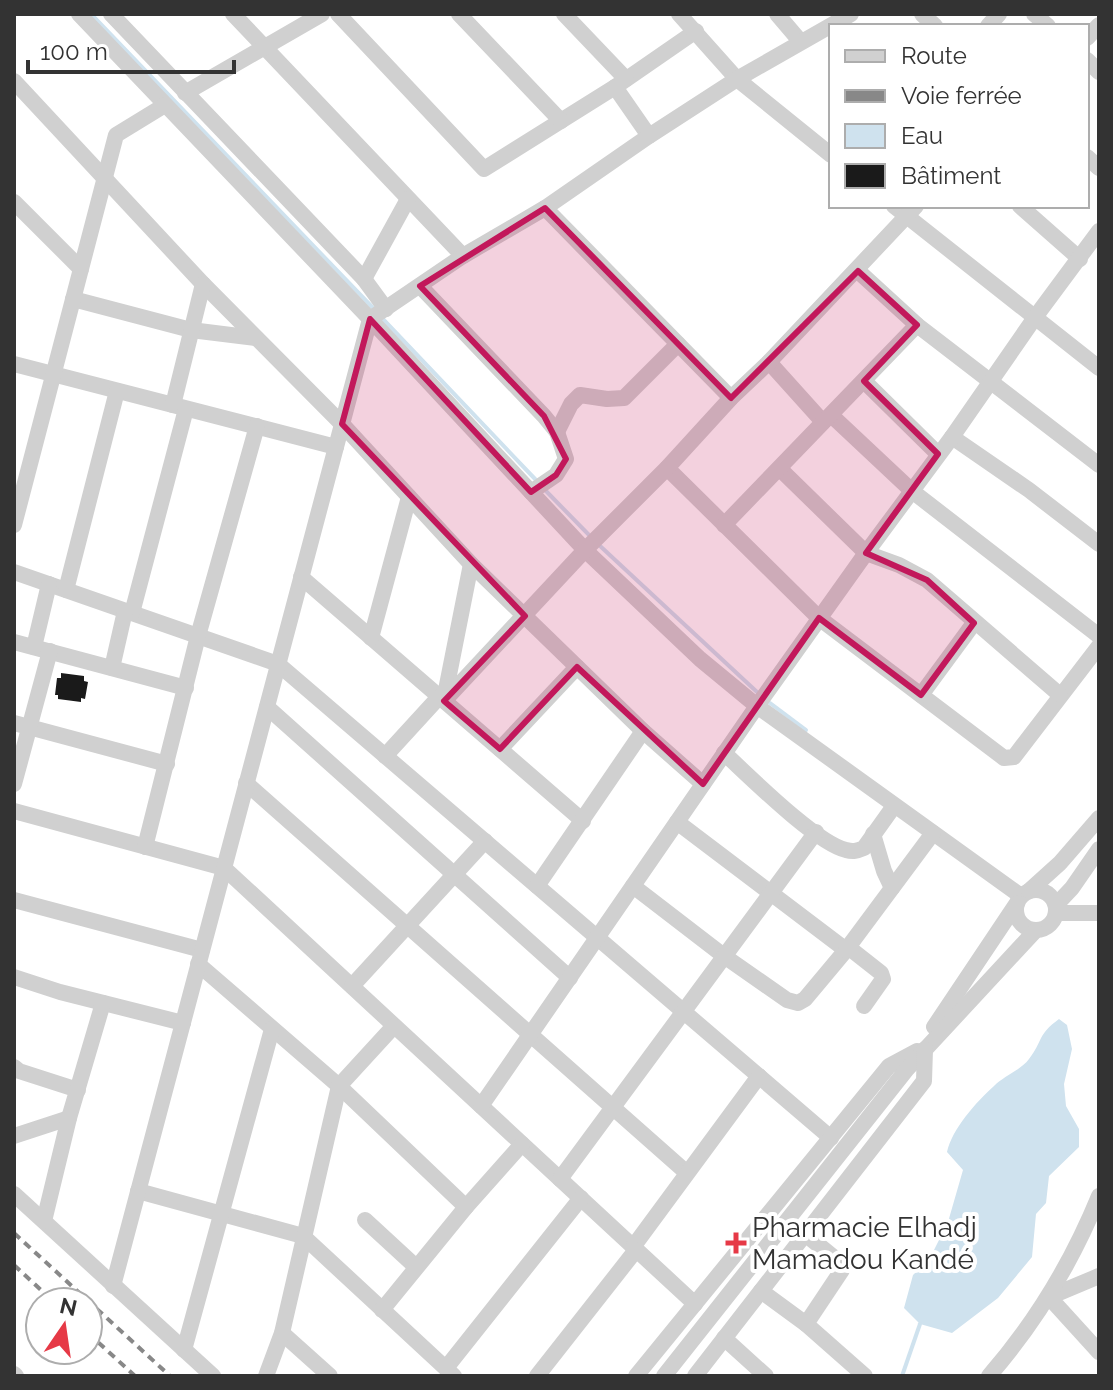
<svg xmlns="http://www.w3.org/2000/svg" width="1113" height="1390" viewBox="0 0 1113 1390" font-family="Raleway,sans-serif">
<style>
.water{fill:#cfe2ee}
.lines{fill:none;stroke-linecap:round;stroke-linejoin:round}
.stream{stroke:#cfe2ee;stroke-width:4}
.building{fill:#1a1a1a}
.minor{stroke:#d0d0d0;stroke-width:16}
.rail{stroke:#888;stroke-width:4;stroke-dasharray:8 6;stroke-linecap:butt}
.marked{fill:#c2185b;fill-opacity:0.2;stroke:#c2185b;stroke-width:6;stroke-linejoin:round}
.poi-dot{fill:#e63946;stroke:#fff;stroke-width:3}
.labels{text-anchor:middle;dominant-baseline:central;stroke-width:8;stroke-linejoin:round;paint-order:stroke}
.poi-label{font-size:28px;fill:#333;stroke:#fff;text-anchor:start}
</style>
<rect width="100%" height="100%" fill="#fff"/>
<path class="water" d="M1059 1019 1067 1025 1072 1049 1064 1084 1066 1106 1079 1129V1147L1049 1176 1046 1203 1036 1214 1032 1257 998 1298 952 1333 920 1324 904 1308 913 1275 930 1258 948 1222 963 1170 947 1152C952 1129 977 1101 994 1086 1004 1076 1021 1070 1029 1059 1043 1041 1037 1035 1059 1019Z"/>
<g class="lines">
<g class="stream">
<path d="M91 14 375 310"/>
<path d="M381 317 536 480"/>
<path d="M545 490 590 536"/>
<path d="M599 545 757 692"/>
<path d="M770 703 806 730"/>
<path d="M902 1376 920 1324"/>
</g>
</g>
<path class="building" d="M61 673 84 676V681L88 682 85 699 81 698V702L58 699V695H55L57 678H61Z"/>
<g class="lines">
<g class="minor">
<path d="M79 14 370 319 585 550 700 659 757 706 1021 896"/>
<path d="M111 14 364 279 386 309"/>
<path d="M233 14 463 256"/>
<path d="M338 14 484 169 615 87 696 31"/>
<path d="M459 14 561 121"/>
<path d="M564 14 626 79"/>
<path d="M679 14 737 79 831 155"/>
<path d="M777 14 800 41"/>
<path d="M922 14 935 26"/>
<path d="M1034 14 1048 26"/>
<path d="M988 26 999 14"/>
<path d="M1087 38 1099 25"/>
<path d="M1087 60 1099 72"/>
<path d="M14 81 203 284 342 424 471 564 643 731 703 784"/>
<path d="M615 87 649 136"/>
<path d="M185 93 322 14"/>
<path d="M1087 157 1099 168"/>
<path d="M14 202 81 269"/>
<path d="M894 206 1099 368"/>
<path d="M1020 206 1080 259"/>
<path d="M545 208 731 398"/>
<path d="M858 271 917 325 1099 465"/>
<path d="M364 279 408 199"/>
<path d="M420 286 544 416 557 432 566 459 556 475 531 492"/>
<path d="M73 299 191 330 256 338"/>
<path d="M769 362 823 422"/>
<path d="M14 364 336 447"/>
<path d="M864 381 938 454"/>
<path d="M173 405 203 284"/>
<path d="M831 415 912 491 1099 636"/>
<path d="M557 432 571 404 580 395 607 399 624 398 678 344"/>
<path d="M952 437 1029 490 1099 544"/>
<path d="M667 468 819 618 1004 758 1014 757 1099 646"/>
<path d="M780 469 866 553 899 565 927 580 1060 695"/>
<path d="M14 525 116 135 165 105"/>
<path d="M724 525 917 325"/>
<path d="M14 572 278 664 831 1138"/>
<path d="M301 577 583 821"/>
<path d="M66 590 117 391"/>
<path d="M132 613 186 409"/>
<path d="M371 638 409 497"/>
<path d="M14 642 186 688"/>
<path d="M34 647 49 584"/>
<path d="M112 668 125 611"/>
<path d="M921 695 974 623"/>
<path d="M444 700 471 564"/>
<path d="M444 701 585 550 667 468 731 398 769 362 916 206"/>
<path d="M267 707 570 978"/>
<path d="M14 723 167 764"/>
<path d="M500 749 577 667"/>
<path d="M724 753C749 776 816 843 846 850 853 852 857 851 864 848L894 806"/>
<path d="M385 756 439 697"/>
<path d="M246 783 687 1173"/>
<path d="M14 784 50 651"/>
<path d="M14 811 224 868 695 1304"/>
<path d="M873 834 884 871 892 888"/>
<path d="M145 847 198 636 257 426"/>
<path d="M537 886 643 731"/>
<path d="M633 886 724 956 787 1000 798 1003 805 999 846 950 677 822"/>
<circle cx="1036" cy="910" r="20"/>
<path d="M1029 891 1060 863 1099 818"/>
<path d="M14 900 202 950"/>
<path d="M1056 905 1072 888 1099 849"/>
<path d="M1057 913H1099"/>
<path d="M848 947 881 973 883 979 864 1006"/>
<path d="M846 950 933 833"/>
<path d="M198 964 339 1086 466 1207"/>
<path d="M14 977 60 992 183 1023"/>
<path d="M352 986 485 841"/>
<path d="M934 1027 1017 903"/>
<path d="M14 1067 19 1071 78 1090"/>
<path d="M481 1106 757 706 866 553 952 437 1036 316 1099 231"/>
<path d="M14 1136 69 1118"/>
<path d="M560 1179 816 832"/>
<path d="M138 1191 303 1236 454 1376"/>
<path d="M14 1194 213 1376"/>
<path d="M365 1220 416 1267"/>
<path d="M44 1221 69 1118 103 1003"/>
<path d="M805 1234 837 1260 842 1270 806 1324 865 1376"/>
<path d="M633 1247 759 1076"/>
<path d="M1099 1276 1049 1297 1099 1352"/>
<path d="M113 1286 370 319 463 256 545 208 649 136 737 79 851 14"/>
<path d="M761 1291 806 1324"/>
<path d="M382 1310 466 1207 522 1144"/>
<path d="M282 1333 330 1376"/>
<path d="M724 1338 766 1376"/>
<path d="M184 1350 272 1029"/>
<path d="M446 1368 581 1198"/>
<path d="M14 1374 16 1376"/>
<path d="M266 1376 282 1333 339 1086 394 1026"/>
<path d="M537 1376 636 1250"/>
<path d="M636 1376 889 1066 917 1051"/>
<path d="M664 1376 907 1069 1035 931"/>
<path d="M695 1376 924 1081 925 1049"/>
<path d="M989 1376C1036 1322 1072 1262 1099 1196"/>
</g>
<g class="rail">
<path d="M14 1233 170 1376"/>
<path d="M14 1265 54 1302"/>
<path d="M88 1333 135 1376"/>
</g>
</g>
<path class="marked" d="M545 208 731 398 858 271 917 325 864 381 938 454 866 553 927 580 974 623 921 695 819 618 703 784 577 667 500 749 444 701 525 616 342 424 370 319 531 492 556 475 566 459 544 416 420 286Z"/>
<path class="poi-dot" d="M732 1231h8v8h8v8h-8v8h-8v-8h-8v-8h8z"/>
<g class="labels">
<g class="poi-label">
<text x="752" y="1227">Pharmacie Elhadj<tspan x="752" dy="32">Mamadou Kandé</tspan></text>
</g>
</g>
<rect width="1113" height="1390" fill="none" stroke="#333333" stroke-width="32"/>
<rect x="829" y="24" width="260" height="184" fill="#ffffff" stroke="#adadad" stroke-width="2"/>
<rect x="845" y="50" width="40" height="12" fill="#d0d0d0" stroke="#adadad" stroke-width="2"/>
<text x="901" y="64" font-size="24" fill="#333333">Route</text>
<rect x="845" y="90" width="40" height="12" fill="#888888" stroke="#adadad" stroke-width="2"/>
<text x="901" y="104" font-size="24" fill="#333333">Voie ferrée</text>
<rect x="845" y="124" width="40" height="24" fill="#cfe2ee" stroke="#adadad" stroke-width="2"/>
<text x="901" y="144" font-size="24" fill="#333333">Eau</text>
<rect x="845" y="164" width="40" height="24" fill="#1a1a1a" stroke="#adadad" stroke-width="2"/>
<text x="901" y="184" font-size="24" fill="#333333">Bâtiment</text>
<g transform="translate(64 1326) rotate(13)"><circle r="38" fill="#ffffff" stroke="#adadad" stroke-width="2"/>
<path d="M0-6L14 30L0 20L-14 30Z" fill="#e63946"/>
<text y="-12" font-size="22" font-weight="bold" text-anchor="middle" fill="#333333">N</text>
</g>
<path d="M28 60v12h206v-12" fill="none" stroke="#333333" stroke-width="4"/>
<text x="40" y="60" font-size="24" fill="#333333" stroke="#ffffff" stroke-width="6" paint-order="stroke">100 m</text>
</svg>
